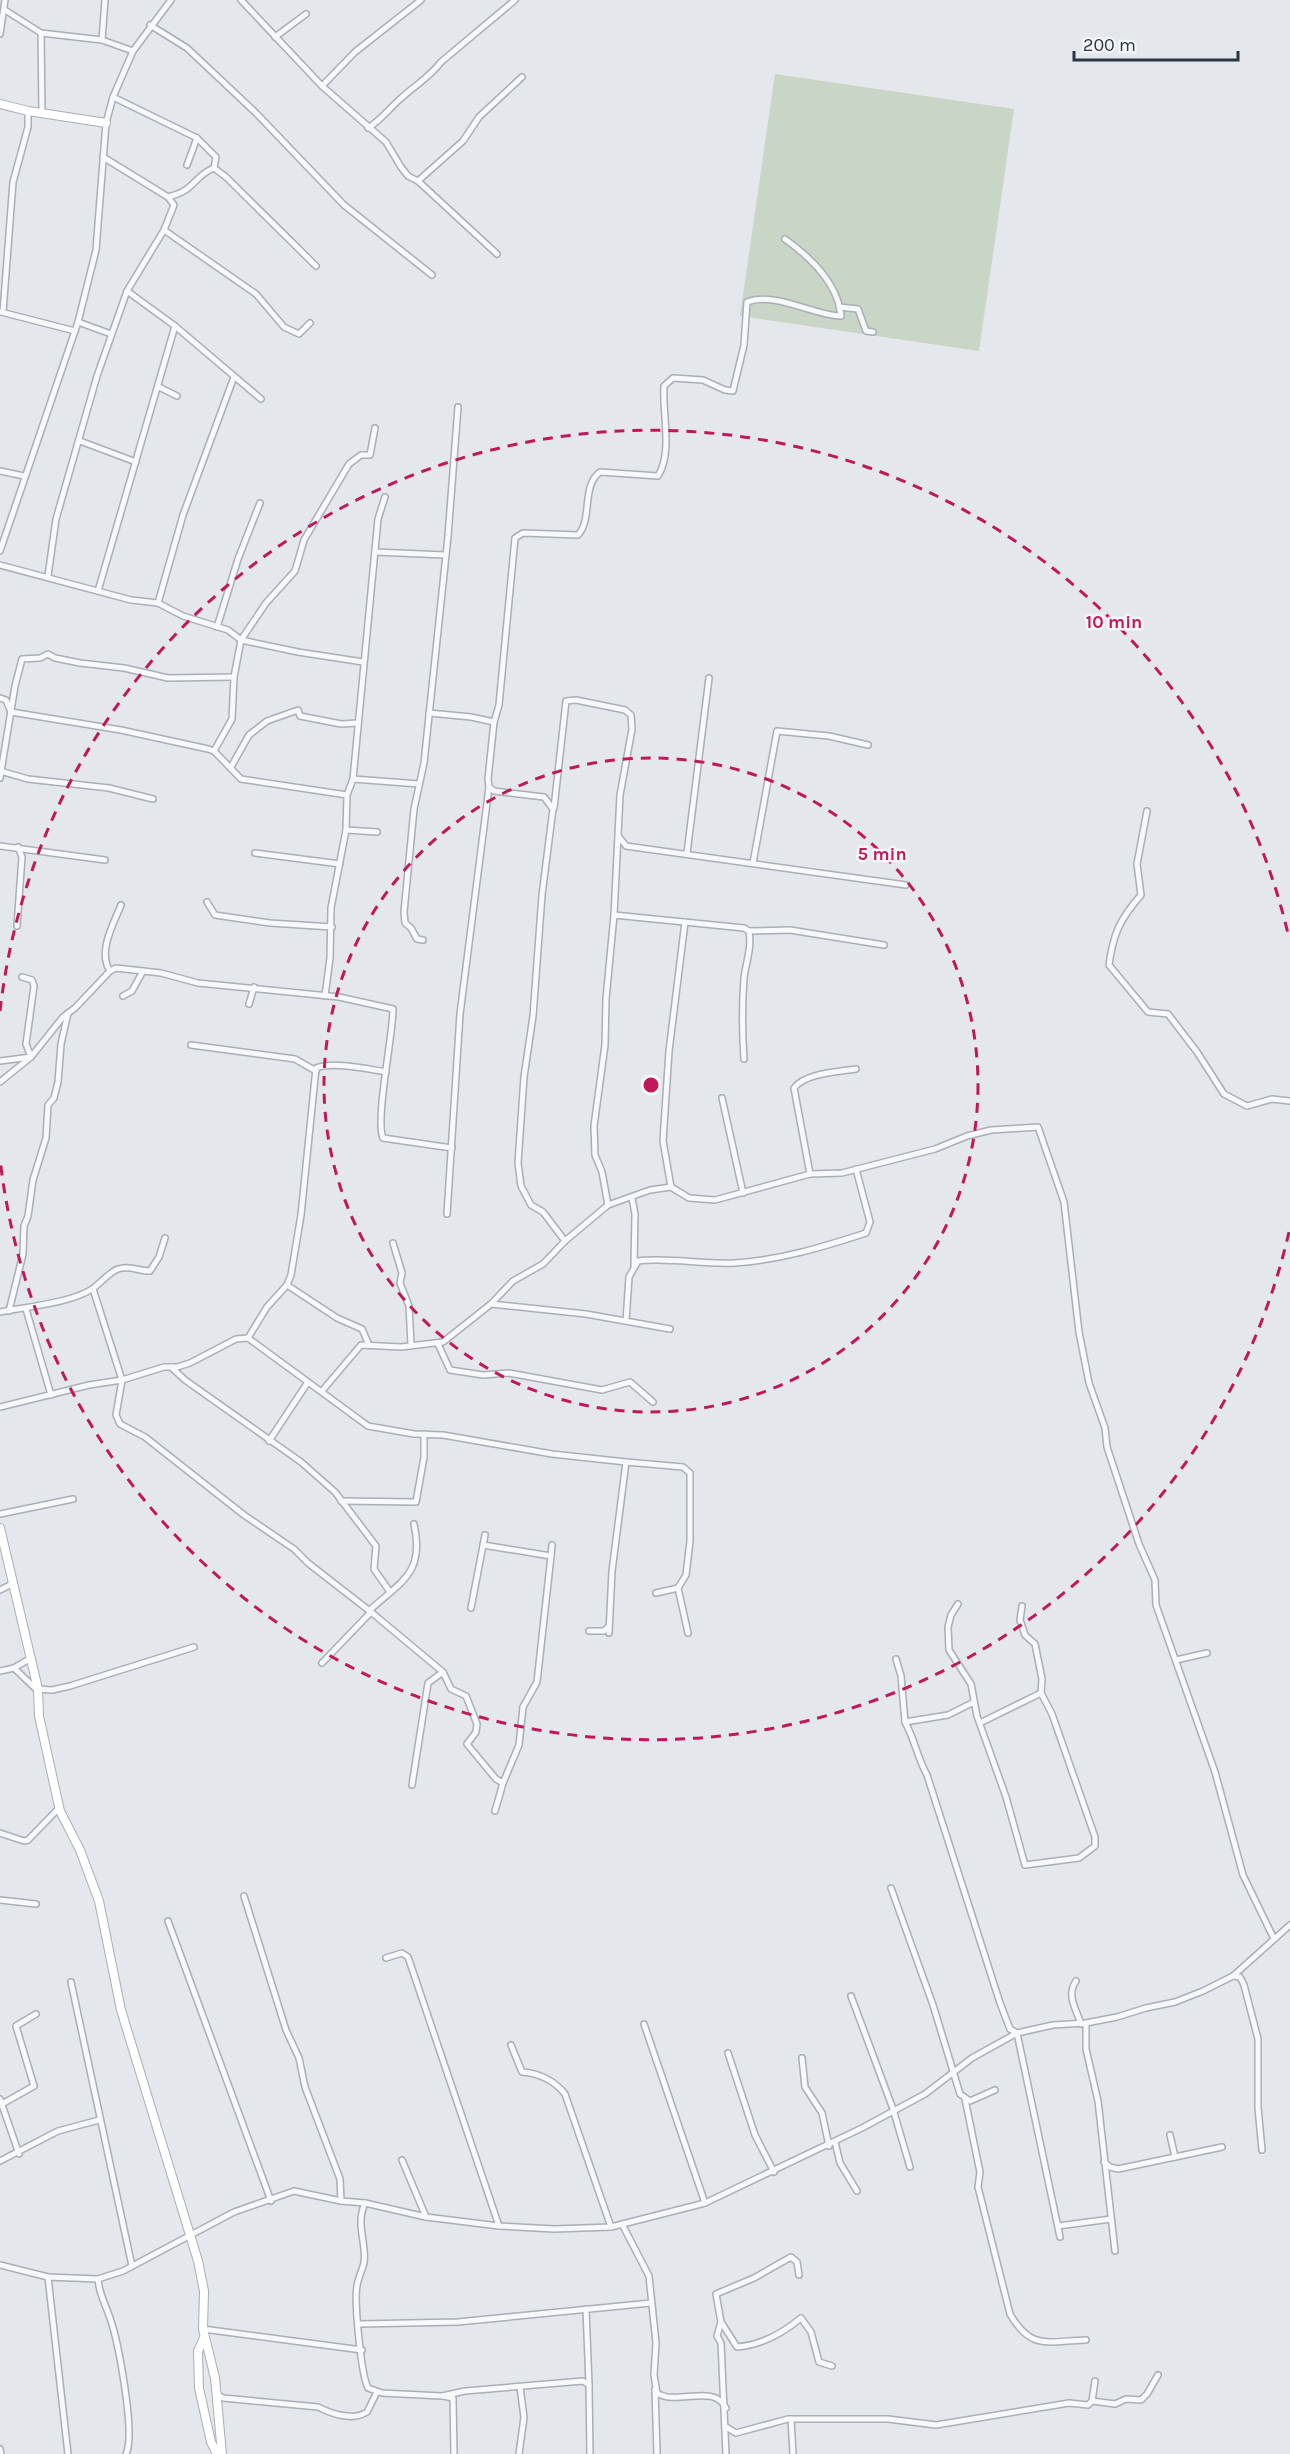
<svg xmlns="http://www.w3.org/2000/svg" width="1290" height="2454" viewBox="0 0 1290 2454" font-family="Karla,sans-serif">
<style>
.green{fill:#c9d6c5}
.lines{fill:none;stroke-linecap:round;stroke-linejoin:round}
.street-casing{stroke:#a9aeb7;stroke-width:8}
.secondary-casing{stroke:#a9aeb7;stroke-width:10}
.street{stroke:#f7f8fa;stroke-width:5}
.secondary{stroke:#fff;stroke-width:8}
.ring{fill:none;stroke:#c2185b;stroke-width:3;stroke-dasharray:10 8}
.centre{fill:#c2185b;stroke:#f4f6f9;stroke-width:3}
.ring-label{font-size:18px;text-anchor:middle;font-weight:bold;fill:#c2185b;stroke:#f4f6f9;stroke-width:5;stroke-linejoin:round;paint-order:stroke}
</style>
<rect width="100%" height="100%" fill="#e4e7ec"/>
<path class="green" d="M775 74 1014 109 979 351 740 316Z"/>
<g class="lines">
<defs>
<g id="street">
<path d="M241 0 322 86"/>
<path d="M421 0 355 52 322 86 386 142 401 167 408 176 418 181 497 254"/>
<path d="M5 10 41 33 102 40 133 51"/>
<path d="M150 25 187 48 256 113 344 205 432 275"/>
<path d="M41 33 42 113"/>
<path d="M0 34 5 0"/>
<path d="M275 37 306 14"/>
<path d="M102 40 105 0"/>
<path d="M113 97 197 138 187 165"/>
<path d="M368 128C382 119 388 110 399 100 414 86 429 78 441 62L515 0"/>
<path d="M197 138 216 157 214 168"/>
<path d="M103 157 168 197 174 205 164 230 127 291"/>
<path d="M214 168 226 177 316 266"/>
<path d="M418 181 463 141 479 117 522 77"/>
<path d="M168 197C197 190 193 176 214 168"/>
<path d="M164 230 256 294 284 327 299 334 310 323"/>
<path d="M839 307 858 309 866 331 873 332"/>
<path d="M1 312 75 331"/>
<path d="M3 312 13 182 28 127V111"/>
<path d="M78 322 111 334"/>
<path d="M159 387 177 396"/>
<path d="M80 441 136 462"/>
<path d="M0 471 24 476"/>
<path d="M0 551 78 322 96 250 106 123 113 97 133 51 171 0"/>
<path d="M375 552 445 555"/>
<path d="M0 565 131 600 158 603 183 616 228 630 241 640 298 652 363 662"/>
<path d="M48 576 56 519 97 376 127 291 175 326 261 399"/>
<path d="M98 591 175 326"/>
<path d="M158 603 183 515 234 377"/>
<path d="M217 627 238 559 260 503"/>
<path d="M0 698 6 700 11 712 121 730 208 749 214 751 241 779 347 795"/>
<path d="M429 713 471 717 494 722"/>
<path d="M214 751 232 719 234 677 241 640 266 603 295 571 304 540 349 464 361 455H370L375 428"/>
<path d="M231 767 249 735 267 721 298 710 300 716 341 724 358 723"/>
<path d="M0 771 28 779 109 788 153 799"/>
<path d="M0 778 15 686 22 659 40 658 48 654 55 658 80 663 124 668 168 678 234 677"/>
<path d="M353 779 419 784"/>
<path d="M554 808 566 701 576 700 625 710 631 715 632 729 620 795 614 915"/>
<path d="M1147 811 1137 864 1141 895C1120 919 1113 934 1109 965L1148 1012 1168 1014 1197 1052 1224 1094 1247 1106 1272 1099 1290 1101"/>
<path d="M346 830 377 832"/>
<path d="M619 837 626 846 906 885"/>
<path d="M0 846 105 860"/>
<path d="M255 853 340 864"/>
<path d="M687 853 709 678"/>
<path d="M753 863 777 731 829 736 868 745"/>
<path d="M207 902 215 915 270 923 332 927"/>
<path d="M17 926 22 857 18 847"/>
<path d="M749 931 790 930 884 945"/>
<path d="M423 940 417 939 411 928 405 923 404 912 414 809 424 763 448 536 458 407"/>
<path d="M110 971C97 952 114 923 121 905"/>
<path d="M123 996 132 991 143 971"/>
<path d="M325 996 330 958 331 908 346 830 347 795 353 779 378 519 385 497"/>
<path d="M249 1004 254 987"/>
<path d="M191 1045 295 1059 316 1071"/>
<path d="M0 1061 31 1057 26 1044 34 986 32 980 22 977"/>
<path d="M0 1082 31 1057 63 1017 75 1008 110 971 116 968 161 973 198 983 339 997 393 1009C393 1036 375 1119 383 1138L452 1148"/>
<path d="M722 1098 743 1193"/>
<path d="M810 1174 794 1088C805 1073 838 1072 856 1069"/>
<path d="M671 1187 663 1141 669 1051 685 922"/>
<path d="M632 1198 635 1214 634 1265"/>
<path d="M608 1205 602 1172 595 1155 594 1126 605 1045 606 999 614 915 744 928 749 931C752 948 746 962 744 978 742 1005 742 1031 744 1059"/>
<path d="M447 1214 460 1014 489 787"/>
<path d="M565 1241 543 1212 531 1205 521 1186 518 1163 524 1077 533 1016 542 895 553 809 544 797 494 791 489 787 488 779 494 722 499 705 515 538 523 533 578 535C593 519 581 486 600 472L658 476C673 452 662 413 664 386L673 378 703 380 725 390 733 391 744 345 747 302C774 291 815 316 841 316 838 283 810 257 785 239"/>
<path d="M393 1243 402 1273 400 1283 409 1306 411 1344"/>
<path d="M287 1285 337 1318 362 1329 369 1345"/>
<path d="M93 1289 122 1380 116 1415 120 1424 145 1437 244 1515 294 1549 308 1563 371 1612 322 1663"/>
<path d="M491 1304 586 1314 670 1329"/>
<path d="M26 1309 51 1395"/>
<path d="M9 1311 23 1254 24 1226 28 1216 33 1180 46 1138 48 1105 54 1098 58 1082 61 1044 68 1013"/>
<path d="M0 1312C25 1307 71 1303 92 1289 100 1284 108 1273 118 1269 129 1265 138 1271 150 1271L159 1257 165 1238"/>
<path d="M626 1321 629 1277 638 1261C670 1257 702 1265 735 1263 780 1260 823 1247 866 1233L870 1222 856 1169"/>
<path d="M248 1338 267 1307 287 1285 291 1275 301 1215 316 1068C332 1061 368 1069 386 1072"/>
<path d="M438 1344 450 1370 483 1375 509 1373 602 1390 630 1382 653 1402"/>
<path d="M171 1367 185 1380 301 1462 335 1492 376 1546 374 1569 390 1592"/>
<path d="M322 1391 361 1345 401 1347 443 1342 491 1304 513 1281 543 1264 565 1241 608 1205 650 1190 671 1187 689 1198 715 1200 810 1174 842 1173 935 1149 967 1136 991 1130 1038 1127 1064 1202 1079 1332 1089 1383 1105 1428 1107 1447 1139 1544 1155 1580 1156 1605 1215 1772 1243 1875 1274 1939"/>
<path d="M0 1407 89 1385 122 1380 164 1367H177L190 1363 236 1339 248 1338 368 1426 414 1434 443 1435 552 1454 626 1462"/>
<path d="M269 1441 308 1382"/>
<path d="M341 1501 416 1502 424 1457V1434"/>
<path d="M0 1514 73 1499"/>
<path d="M551 1556 552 1545"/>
<path d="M0 1590 14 1583"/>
<path d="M656 1593 678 1588"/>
<path d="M958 1604 951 1615 948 1627 949 1650 971 1684 977 1716 1006 1797 1025 1865 1079 1858 1095 1846V1837L1052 1714 1041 1693 1042 1679 1035 1644 1025 1635 1020 1620 1022 1606"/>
<path d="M471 1608 485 1535"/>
<path d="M369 1611C401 1581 425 1574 414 1524"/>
<path d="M371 1612 443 1672 451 1689 466 1696 477 1724 476 1732 467 1744 496 1779 503 1783 519 1745 523 1707 537 1682 551 1556 483 1545"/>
<path d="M589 1631H604L609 1626"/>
<path d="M609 1633 612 1571 626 1462 683 1467 690 1473V1541L686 1575 678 1588 688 1633"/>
<path d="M896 1659 901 1676 905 1722 948 1715 974 1702"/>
<path d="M1176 1660 1207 1653"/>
<path d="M14 1668 38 1691"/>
<path d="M0 1671 14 1668 31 1658"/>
<path d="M38 1689 52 1690 70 1686 194 1647"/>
<path d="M905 1722C915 1740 917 1757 927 1775L1000 2003 1010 2029 1017 2033 1060 2237"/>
<path d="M980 1723 1041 1693"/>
<path d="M412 1785 428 1683 443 1672"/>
<path d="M495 1811 503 1783"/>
<path d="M0 1833 24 1841 28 1840 59 1808"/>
<path d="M891 1888 933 2005 960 2094 970 2101 995 2090"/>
<path d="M244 1896 286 2030 299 2058 305 2087 340 2179 341 2201"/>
<path d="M0 1900 36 1904"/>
<path d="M168 1921 271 2201"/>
<path d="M386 1958 402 1953 408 1957 499 2226"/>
<path d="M1233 1976 1240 1977 1244 1985 1258 2039V2108L1262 2150"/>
<path d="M1076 1981C1066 1995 1076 2009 1081 2024"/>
<path d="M71 1982 132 2266"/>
<path d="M851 1996 893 2109 910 2167"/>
<path d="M1086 2023V2049L1098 2101 1115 2251"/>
<path d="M644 2024 705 2203"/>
<path d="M511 2045 522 2072C539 2073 555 2081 565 2094L611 2227"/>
<path d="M728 2053 755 2135 774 2172"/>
<path d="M802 2058 805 2087 822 2113 829 2146"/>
<path d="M0 2099 19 2154"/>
<path d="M965 2099 980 2172 978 2187 1010 2314C1031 2351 1048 2341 1086 2340"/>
<path d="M2 2104 34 2086 16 2026 36 2014"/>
<path d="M835 2142 840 2163 857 2191"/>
<path d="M1175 2157 1222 2147"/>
<path d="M402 2160 426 2217"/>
<path d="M0 2161 58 2131 99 2120"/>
<path d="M1104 2162 1110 2167 1118 2169 1175 2157 1170 2135"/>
<path d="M365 2203C355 2225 367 2243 364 2263 362 2271 358 2278 357 2286 354 2301 361 2374 368 2388L382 2393 442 2396 465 2391 583 2381 589 2385 590 2454"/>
<path d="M622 2224 649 2276 656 2343 654 2375 657 2393C676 2406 714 2383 726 2408"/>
<path d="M1058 2226 1111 2219"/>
<path d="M0 2265 48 2277 98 2279 123 2271 234 2212 294 2191 341 2201 365 2203 426 2217 499 2226 554 2229 611 2227 705 2203 862 2128 925 2094 972 2058 1017 2033 1053 2025 1086 2023 1117 2017 1146 2008 1175 2002 1203 1991 1233 1976 1290 1925"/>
<path d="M799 2275 797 2262 791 2257 754 2278 716 2294 721 2322 737 2347C762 2345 783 2333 801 2318L811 2332 819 2362 832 2366"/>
<path d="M48 2277 68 2454"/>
<path d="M98 2279C99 2294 105 2303 110 2318 118 2341 136 2434 126 2454"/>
<path d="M586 2309 589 2385"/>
<path d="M721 2322 717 2336 721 2343 726 2454"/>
<path d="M359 2324 458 2322 651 2303"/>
<path d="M203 2329 362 2350"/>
<path d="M655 2389 657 2454"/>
<path d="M217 2394 223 2398 318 2407C332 2414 353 2421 367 2412L377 2392"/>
<path d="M443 2396 453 2398 454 2454"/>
<path d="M1092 2401 1115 2404 1126 2399 1141 2400 1147 2394 1158 2375"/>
<path d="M791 2419 793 2454"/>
<path d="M726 2427 736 2433 788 2419H888L936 2425 1069 2403 1088 2405 1092 2401 1095 2381"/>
<path d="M0 2449 1 2454"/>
<path d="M519 2454 524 2417 520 2387"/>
</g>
<g id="secondary">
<path d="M0 104 28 111 106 123"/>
<path d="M0 1528 38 1689 39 1716 60 1811 80 1850 99 1901 121 2010 198 2261 204 2291 203 2329 215 2378 222 2454"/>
<path d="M204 2338 198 2351 199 2388 211 2442 217 2454"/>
</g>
</defs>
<use href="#street" class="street-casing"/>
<use href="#secondary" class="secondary-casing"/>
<use href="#street" class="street"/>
<use href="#secondary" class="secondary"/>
</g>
<g class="ring">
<circle cx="651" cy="1085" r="327"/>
<path d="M1289 1232A655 655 0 0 1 0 1159M0 1011A655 655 0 0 1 1289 938"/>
</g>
<circle cx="651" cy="1085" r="9" class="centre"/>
<g class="ring-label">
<text x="1114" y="628">10 min</text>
<text x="882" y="860">5 min</text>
</g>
<path d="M1074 51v9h164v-9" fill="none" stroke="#2b3445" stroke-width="3"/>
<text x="1083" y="51" font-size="18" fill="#2b3445" stroke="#f4f6f9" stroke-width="4.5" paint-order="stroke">200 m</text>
</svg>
